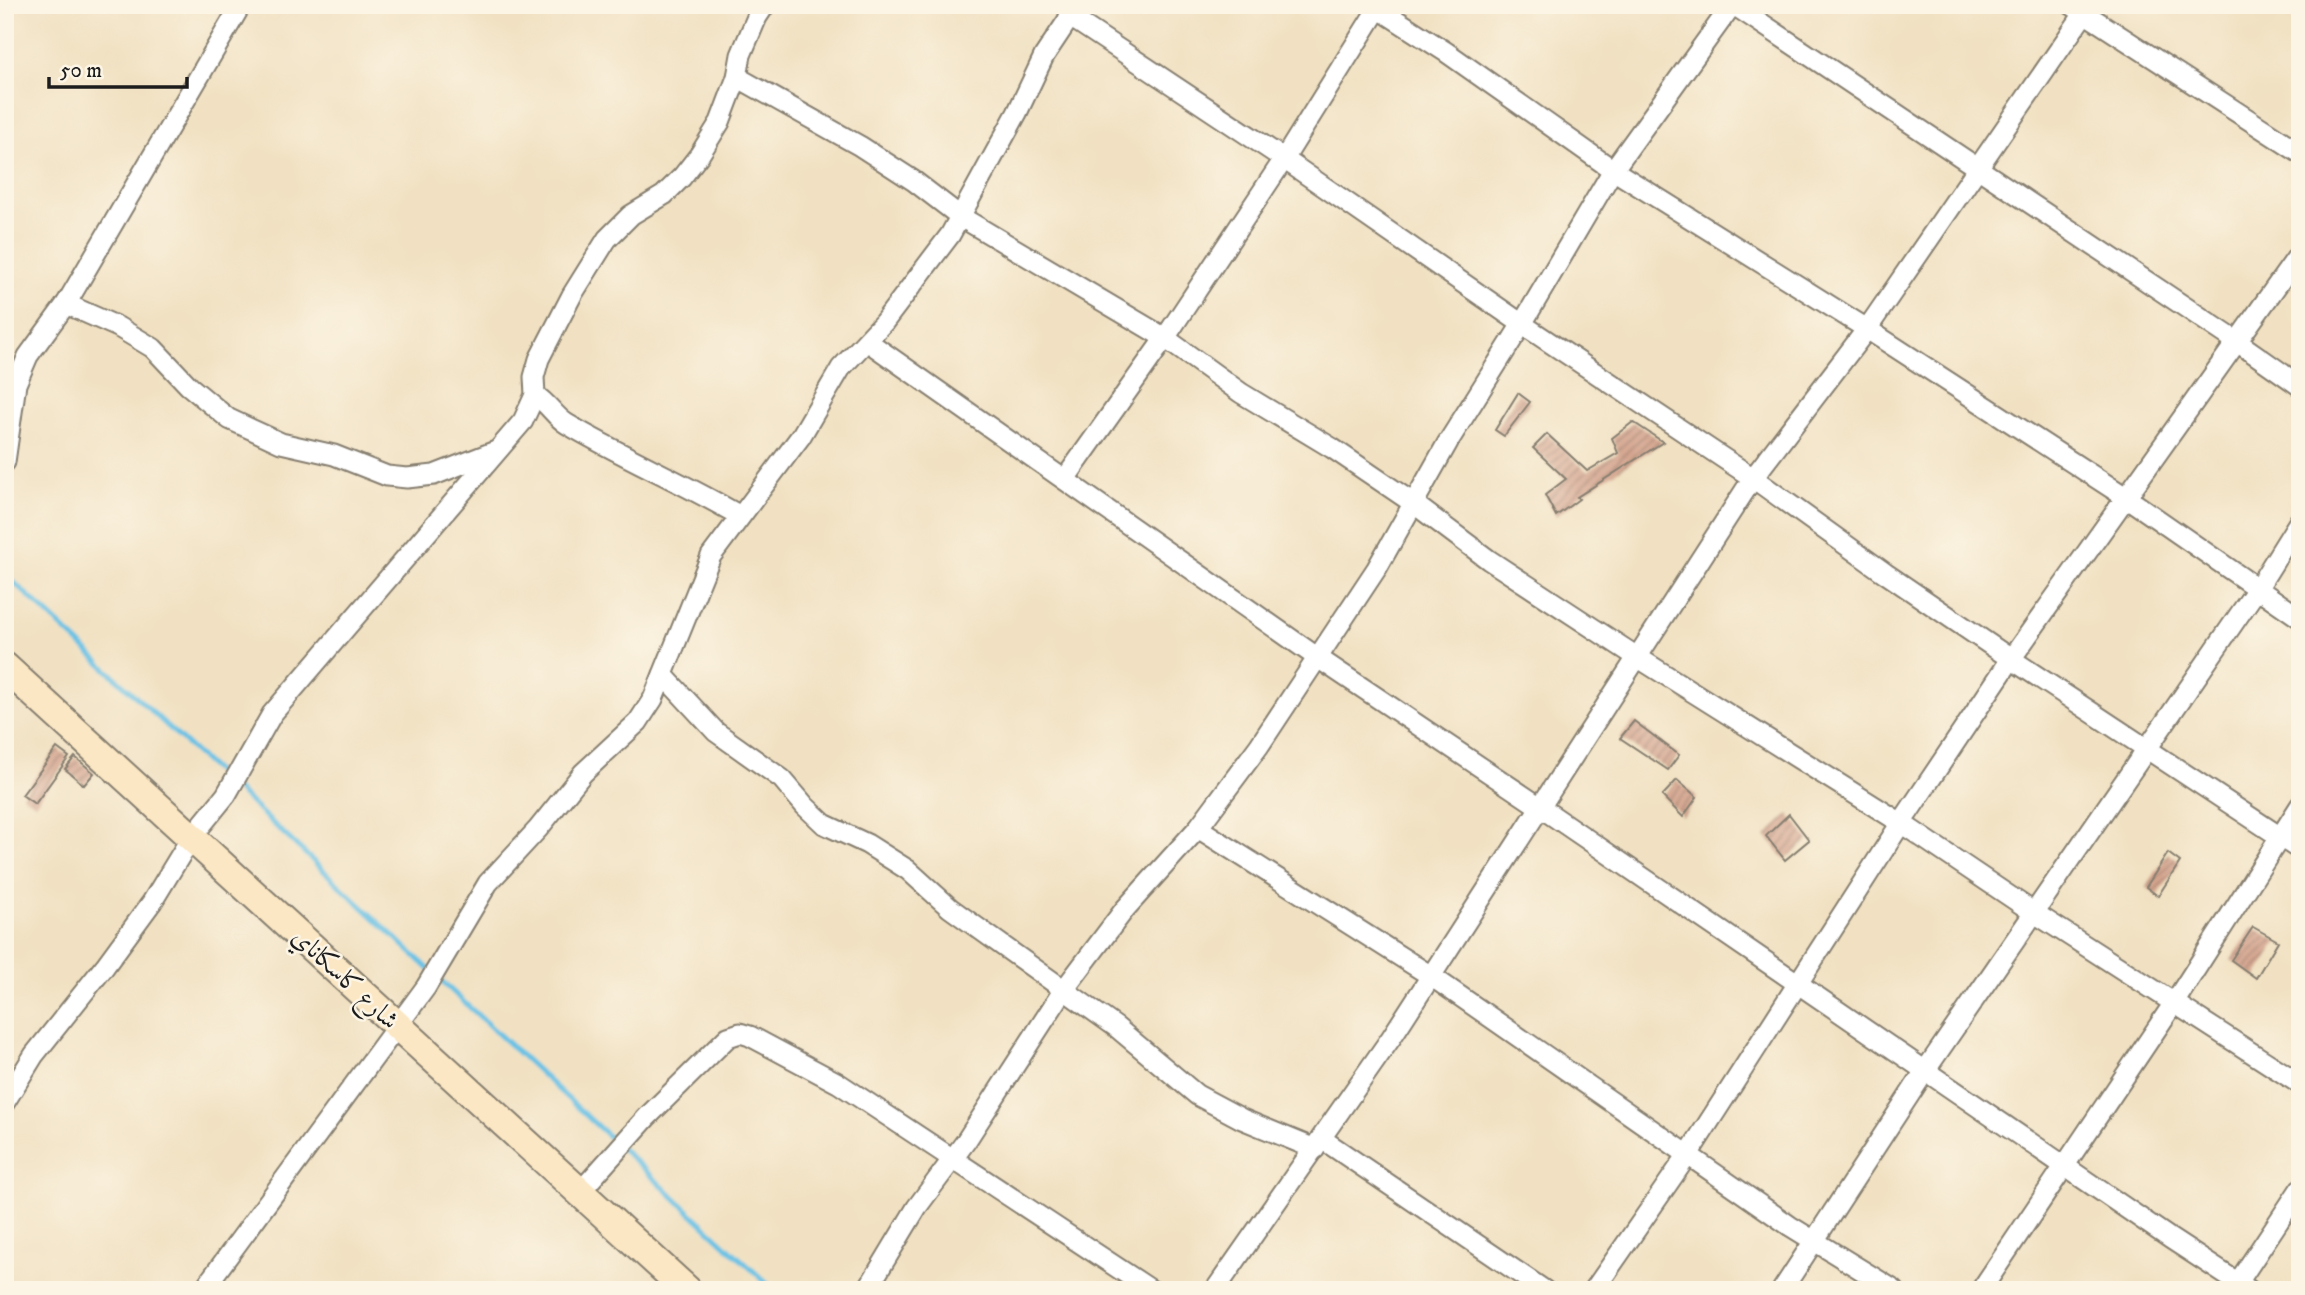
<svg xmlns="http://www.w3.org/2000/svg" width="2305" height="1295" viewBox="0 0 2305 1295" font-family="'IM FELL DW Pica',Amiri,serif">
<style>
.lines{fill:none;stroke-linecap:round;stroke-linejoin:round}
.stream{stroke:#68c1e5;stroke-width:5}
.building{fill:url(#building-hatch)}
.street-casing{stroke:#867e6f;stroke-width:23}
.secondary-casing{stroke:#867e6f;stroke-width:32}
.street{stroke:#fff;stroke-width:19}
.secondary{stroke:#fbe7c3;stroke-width:28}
.labels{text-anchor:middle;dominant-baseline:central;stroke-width:5;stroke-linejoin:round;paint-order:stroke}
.street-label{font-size:26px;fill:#1c1c1c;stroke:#fcf5e5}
</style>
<defs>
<pattern id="building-hatch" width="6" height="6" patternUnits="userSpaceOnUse" patternTransform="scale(1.75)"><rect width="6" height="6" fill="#d4a48e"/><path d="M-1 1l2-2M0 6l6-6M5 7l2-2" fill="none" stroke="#ab8573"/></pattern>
</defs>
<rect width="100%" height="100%" fill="#fcf5e5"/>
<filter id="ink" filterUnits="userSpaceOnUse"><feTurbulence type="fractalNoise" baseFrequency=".0143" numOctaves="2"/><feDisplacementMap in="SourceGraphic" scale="14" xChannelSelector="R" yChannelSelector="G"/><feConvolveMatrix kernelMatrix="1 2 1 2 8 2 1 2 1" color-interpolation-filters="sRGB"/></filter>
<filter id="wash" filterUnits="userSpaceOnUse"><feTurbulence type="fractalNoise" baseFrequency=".00686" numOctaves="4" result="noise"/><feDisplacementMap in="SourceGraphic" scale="28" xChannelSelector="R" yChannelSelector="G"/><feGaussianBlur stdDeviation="1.57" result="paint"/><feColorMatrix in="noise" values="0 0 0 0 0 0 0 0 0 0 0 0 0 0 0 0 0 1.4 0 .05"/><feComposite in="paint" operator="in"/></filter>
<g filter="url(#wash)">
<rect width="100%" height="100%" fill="#f1e1c2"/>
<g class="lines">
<g class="stream">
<path d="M5 574 228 783"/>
<path d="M236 789 431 971"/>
<path d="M438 978 774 1290"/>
</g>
</g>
<g id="blocks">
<g class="building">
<path d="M1518 393 1530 402 1504 436 1495 430Z"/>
<path d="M1633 422 1663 442 1577 497 1579 499 1556 516 1545 495 1566 479 1533 448 1547 434 1587 471 1618 453 1612 438Z"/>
<path d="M1634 721 1679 755 1668 770 1620 738Z"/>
<path d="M57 748 69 757 35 804 22 795Z"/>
<path d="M75 757 94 773 84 785 65 769Z"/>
<path d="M1677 780 1697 797 1683 817 1662 796Z"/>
<path d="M1789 814 1809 840 1785 860 1766 836Z"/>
<path d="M2168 853 2180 862 2158 896 2146 887Z"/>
<path d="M2253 927 2278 941 2256 978 2231 960Z"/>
</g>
</g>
</g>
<g filter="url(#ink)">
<use href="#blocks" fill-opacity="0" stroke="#867e6f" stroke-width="2"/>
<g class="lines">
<defs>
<g id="street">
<path d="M1373 5 1446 52 1613 170 1867 329 2127 498 2300 618"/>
<path d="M1734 5 2236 341 2300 386"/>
<path d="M2072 5 2300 153"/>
<path d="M1069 16 1284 159 1522 324 1753 478 1885 573 2011 659 2300 850"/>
<path d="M737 77 860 146 914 181 961 217 1165 338 1241 393 1332 448 1413 503 1489 560 1637 657 1901 823 2033 912 2300 1084"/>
<path d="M66 304 118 327 153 348 189 386 229 419 281 443 334 455 387 476 407 478 434 475 493 452"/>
<path d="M867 341 1318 658 1540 807 2171 1239 2249 1290"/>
<path d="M535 395C548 403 555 417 567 424 623 457 684 483 740 516"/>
<path d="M5 462 16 384 28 356 66 304 241 5"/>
<path d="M1065 479 1165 338 1284 159 1380 5"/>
<path d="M663 675 716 732 782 779 805 806 824 824 867 844 908 870 950 908 1116 1027 1197 1095 1242 1119 1315 1149"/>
<path d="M1198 828 1431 976 1790 1226 1894 1290"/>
<path d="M5 1102 34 1055 105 966 152 902 191 838 226 795 272 714 523 421 535 395 534 377 539 359 572 295 607 239 631 215 664 195 682 177 700 154 720 122 737 77 741 55 757 17 765 5"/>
<path d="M1322 1139 1544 1290"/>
<path d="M579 1193 647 1117 728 1037 740 1033 750 1036 838 1083 1151 1290"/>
<path d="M203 1290 426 987 488 883 538 829 583 773 638 722 653 699 711 556 801 436 841 368 884 322 950 235 1017 113 1044 56 1078 5"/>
<path d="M867 1290 917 1207 966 1141 1063 991 1125 909 1198 828 1259 746 1377 568 1448 442 1522 324 1613 170 1732 5"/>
<path d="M1215 1290 1391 1038 1753 478 1867 329 2090 5"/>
<path d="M1594 1290 1687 1156 1901 823 2011 659 2300 253"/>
<path d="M1782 1290 1925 1071 2257 589 2300 520"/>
<path d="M1981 1290 2174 1003 2300 806"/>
<path d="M2233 1290 2300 1189"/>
</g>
<path id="secondary" d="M5 667 687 1290"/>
</defs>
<use href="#street" class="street-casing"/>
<use href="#secondary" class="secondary-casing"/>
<use href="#street" class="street"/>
<use href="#secondary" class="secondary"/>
</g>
</g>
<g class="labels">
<g class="street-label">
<text transform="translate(345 979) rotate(43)">شارع كاسكاناي</text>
</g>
</g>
<rect width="2305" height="1295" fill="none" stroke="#fcf5e5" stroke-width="28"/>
<path d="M49 77v10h138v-10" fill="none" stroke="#1c1c1c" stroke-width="3.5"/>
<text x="60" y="77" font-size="21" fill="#1c1c1c" stroke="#fcf5e5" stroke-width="5" paint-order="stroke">50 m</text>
</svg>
